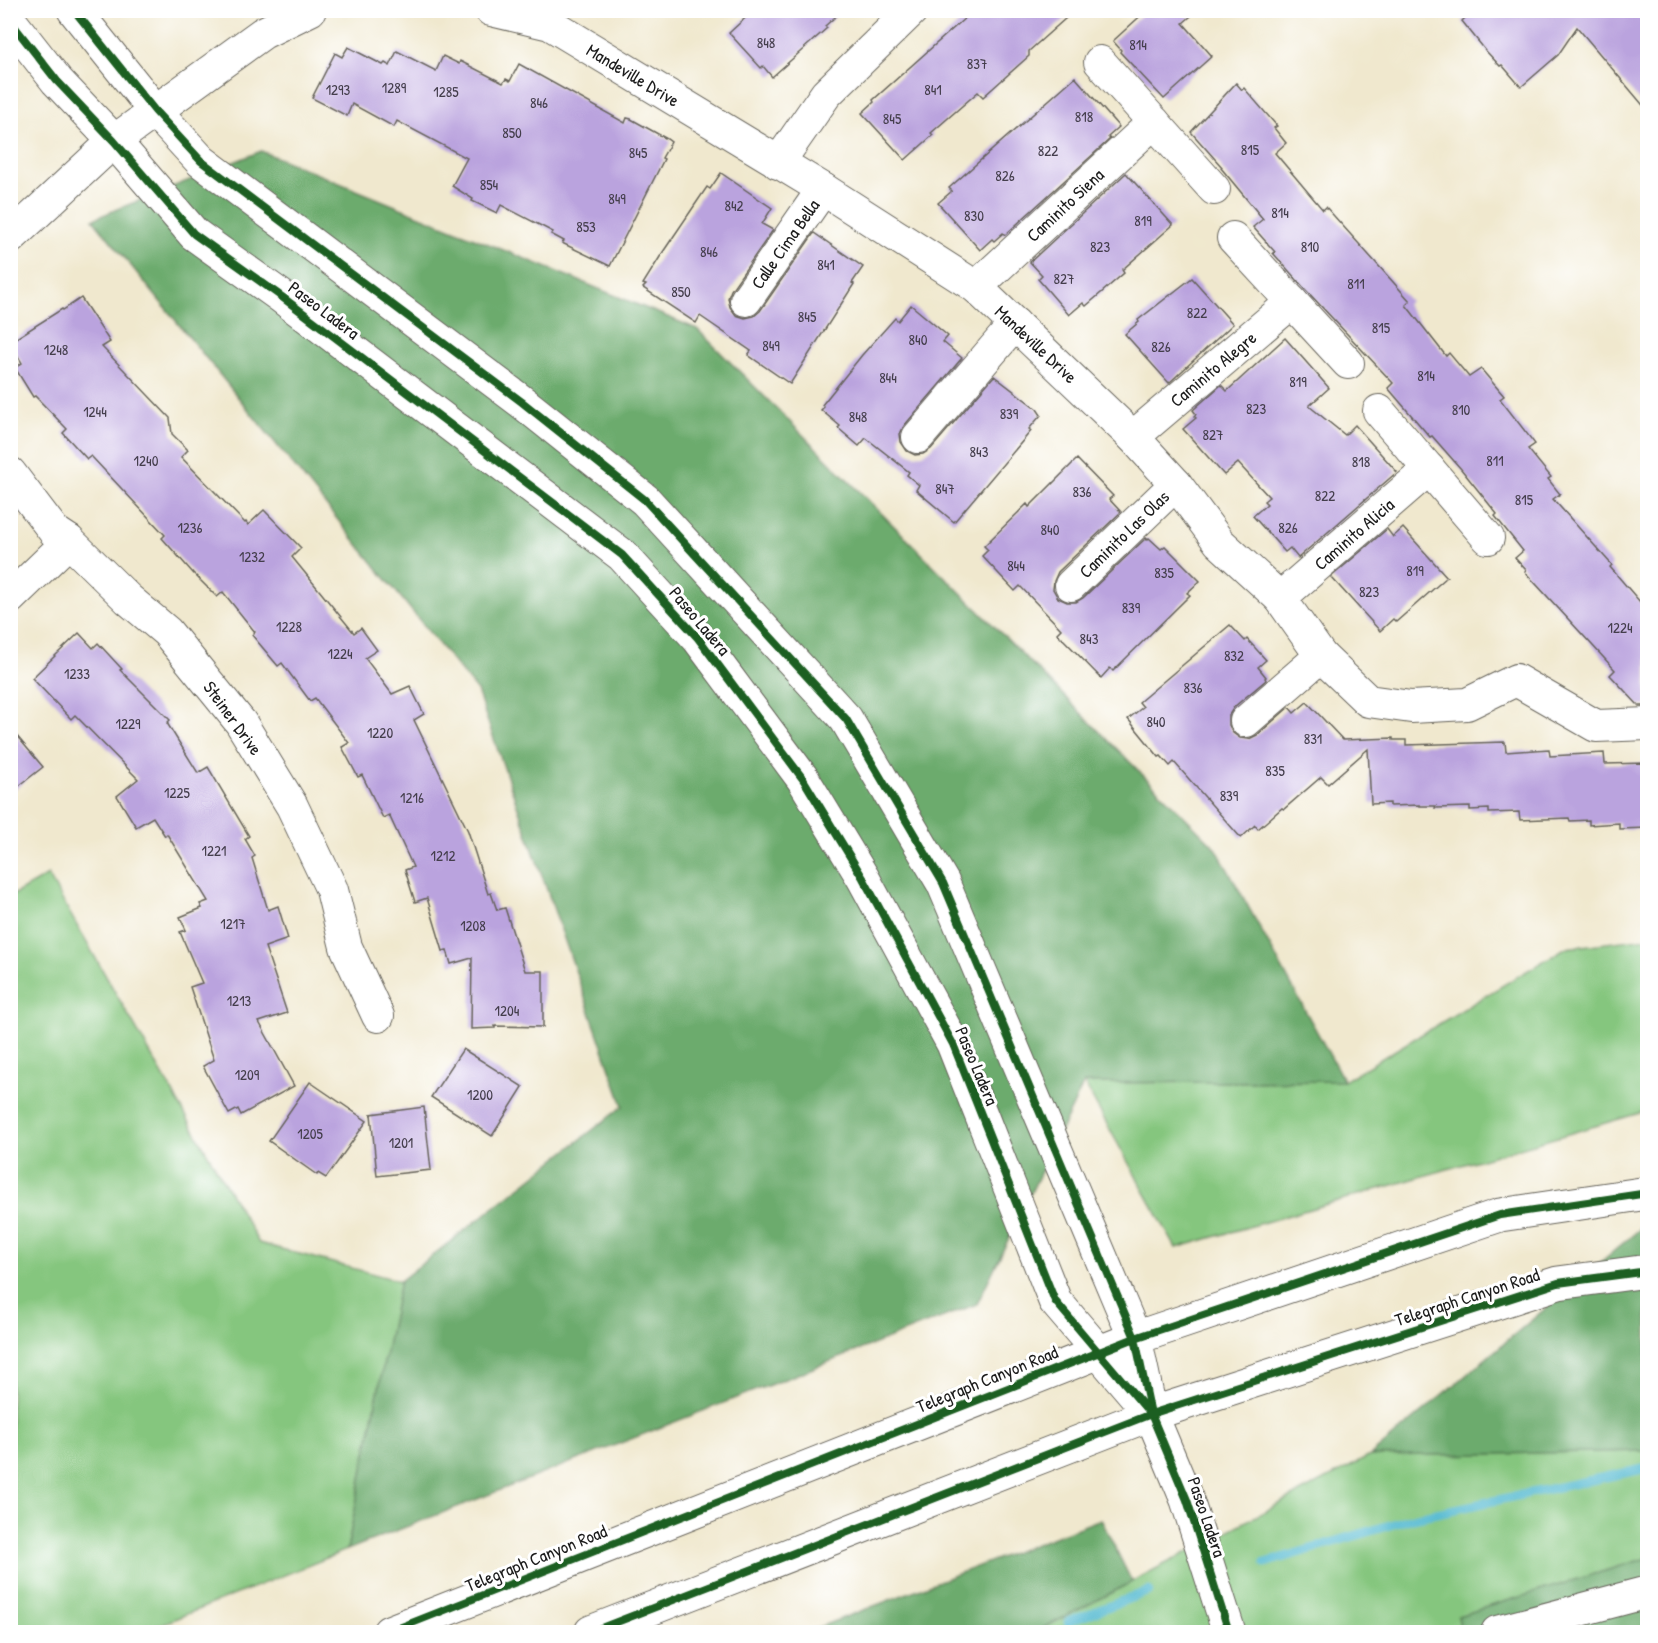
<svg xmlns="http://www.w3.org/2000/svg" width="1658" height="1643" viewBox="0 0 1658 1643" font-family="'Patrick Hand',sans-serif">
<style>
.green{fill:#85c67e;stroke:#50714d;stroke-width:1.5}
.forest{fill:#6cab6d;stroke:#446444;stroke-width:1.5}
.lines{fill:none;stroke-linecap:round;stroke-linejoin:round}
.stream{stroke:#52b9d0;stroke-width:9}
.building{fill:#baa3de}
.street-casing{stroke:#66635a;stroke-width:34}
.secondary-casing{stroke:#66635a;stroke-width:35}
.primary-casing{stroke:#66635a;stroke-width:35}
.street{stroke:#fff;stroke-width:32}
.secondary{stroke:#fff;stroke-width:33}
.primary{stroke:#fff;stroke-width:33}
.cycleway-casing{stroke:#fff;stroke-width:11}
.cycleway{stroke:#1b5e20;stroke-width:8}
.labels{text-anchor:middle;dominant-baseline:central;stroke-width:6;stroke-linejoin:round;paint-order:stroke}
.number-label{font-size:15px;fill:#443e4c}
.street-label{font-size:18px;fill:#1c1c1c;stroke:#fff}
</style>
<rect width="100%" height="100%" fill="#fff"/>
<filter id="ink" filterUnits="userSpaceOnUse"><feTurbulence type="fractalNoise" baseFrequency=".0167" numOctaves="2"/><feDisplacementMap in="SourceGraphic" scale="12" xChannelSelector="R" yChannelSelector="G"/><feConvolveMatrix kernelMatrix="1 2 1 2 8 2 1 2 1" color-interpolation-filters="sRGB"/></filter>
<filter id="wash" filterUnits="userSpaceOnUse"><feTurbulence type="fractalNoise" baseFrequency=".008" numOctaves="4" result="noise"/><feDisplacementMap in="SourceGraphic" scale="24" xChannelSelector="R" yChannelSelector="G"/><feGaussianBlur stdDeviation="1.35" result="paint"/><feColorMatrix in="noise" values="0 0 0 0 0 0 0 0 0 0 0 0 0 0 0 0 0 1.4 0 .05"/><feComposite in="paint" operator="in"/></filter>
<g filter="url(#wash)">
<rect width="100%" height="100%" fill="#f0e8ce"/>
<g class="green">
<path d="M48 875 259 1243 400 1281 347 1550 142 1632H11V896Z"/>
<path d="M1647 938V1111L1176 1248 1084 1083 1344 1081 1565 948Z"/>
<path d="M1647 1451V1558L1458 1616 1461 1632H1036L1370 1456Z"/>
</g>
<g class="forest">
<path d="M261 151 697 329 1216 848 1344 1081 1084 1083 977 1304 347 1550 400 1281 623 1106 477 691 93 219Z"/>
<path d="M1647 1223V1451L1370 1456Z"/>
<path d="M1101 1519 1132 1582 1036 1632H806Z"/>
<path d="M1647 1558V1632H1461L1458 1616Z"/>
</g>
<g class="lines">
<g class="stream">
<path d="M1265 1563 1413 1518 1648 1468"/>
<path d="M1068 1622 1149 1591"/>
</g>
</g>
<g id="blocks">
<g class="building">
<path d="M754 10H843L825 26 827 28 772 77 763 66 761 68 729 33Z"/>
<path d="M974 10H1075L1029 51V56L983 97 978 92 931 133 933 135 905 160 862 113 874 102 873 100Z"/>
<path d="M1147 10H1198L1183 23 1212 56 1164 99 1120 52 1121 50 1113 41Z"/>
<path d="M1473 10H1647V110L1577 27 1558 55 1521 87 1502 65 1500 66 1486 51 1462 21Z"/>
<path d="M348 47 383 65 385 63 390 66 397 51 436 71 443 56 459 64 460 61 503 83 506 79 510 81 519 64 625 123 627 118 631 119 667 139 671 142 662 158 664 159 610 266 562 243 564 241 551 234 553 232 501 205 497 213 472 201 473 199 452 186 467 158 397 121 394 127 352 104 347 116 312 98 335 53 342 57Z"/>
<path d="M1075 77 1119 127 1108 137 1110 139 1005 235 1003 233 994 241 992 239 980 250 938 203 952 191 949 188Z"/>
<path d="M1236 83 1242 90 1244 88 1277 126 1274 128 1286 143 1275 153 1323 210 1326 207 1410 301 1406 305 1446 356 1449 353 1469 377 1481 369 1504 396 1500 399 1535 444 1528 449 1551 477 1548 479 1560 494 1553 499 1612 565 1610 567 1647 610V706H1639L1610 675 1615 670 1525 572 1526 570 1515 558 1523 551 1495 516 1497 514 1461 469 1432 436 1430 437 1388 388 1393 383 1305 289 1273 253 1275 252 1253 227 1263 219 1221 168 1222 167 1191 132Z"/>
<path d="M721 173 772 208 762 224 773 230 731 290 728 298 730 307 736 315 745 318 754 316 760 311 814 233 863 267 852 283 854 284 790 384 748 355 751 351 700 316 696 323 643 288 646 285 643 284 663 252 707 187 710 189Z"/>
<path d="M1126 173 1173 225 1122 270 1124 273 1086 306 1083 303 1069 315 1038 279 1042 275 1030 262Z"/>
<path d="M1192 278 1233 324 1169 383 1125 334 1139 322 1138 320Z"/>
<path d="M81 298 110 342 102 347 170 418 172 434 188 450 181 457 245 523 246 522 248 525 264 510 301 548 292 557 354 633 361 628 377 650 365 658 392 694 410 686 424 714 414 720 468 831 488 894 491 893 497 910 505 908 525 971H543V1027L495 1026V1028L471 1029 472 958 451 964 447 950 443 951 427 898 415 902 405 870 413 867 389 815 383 818 362 775 358 777 342 747 349 743 315 698 310 701 282 663 278 666 252 635 255 632 223 592 217 597 193 573 162 538 165 535 91 456 87 459 63 433 67 429 35 396 33 397 15 368 22 363 10 342 62 309 63 310Z"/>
<path d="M911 305 948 336 943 342 962 358 904 426 900 434 901 442 907 451 915 455 923 454 931 449 994 376 1037 409 1041 415 1029 429 1031 431 954 522 916 490 919 485 907 475 909 472 866 438 859 446 838 428 840 426 821 410 824 407 822 405 862 355 895 318 898 321Z"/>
<path d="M1285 338 1329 388 1309 406 1345 435 1355 425 1397 472 1298 558 1290 548 1285 552 1253 516 1267 504 1264 501 1269 497 1238 463 1224 475 1183 429 1196 418 1194 416 1196 414 1193 410 1221 385 1227 391Z"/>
<path d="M1077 459 1113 496 1109 499 1121 512 1058 572 1054 581 1053 589 1058 598 1067 602H1076L1083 598 1146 538 1147 540 1149 538 1161 549 1165 546 1200 581 1187 593 1190 595 1113 671 1110 668 1101 678 1057 633 1061 629 1020 586 1015 591 982 556 988 550 984 546 1027 504 1029 507Z"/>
<path d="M1403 528 1447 577 1396 622 1393 619 1380 631 1331 577 1387 529 1393 537Z"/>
<path d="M1230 625 1245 641 1247 639 1266 660 1258 667 1266 677 1265 678 1266 680 1234 707 1229 715V725L1233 733 1240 738 1249 739 1257 735 1289 707 1294 713 1307 702 1343 740 1393 738V740H1406V745L1505 742 1506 752 1549 749 1550 756 1604 753 1605 764 1647 763V828L1619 829V823L1589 825V820L1570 821 1569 818 1520 820 1519 812 1489 813V809L1470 810V807L1435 808 1436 806H1420V805L1390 806V803L1371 804 1368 749 1328 784 1321 777 1284 809 1282 808 1258 829 1255 825 1241 838 1174 762 1170 766 1161 756 1159 757 1128 719 1143 707 1139 702Z"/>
<path d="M79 633 93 648 98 643 122 669 120 670 170 720 167 723 198 773 208 767 249 836 245 839 255 856 252 858 268 910 278 906 288 939 265 947 287 1013 259 1022 294 1086 241 1115 238 1109 229 1114 203 1066 214 1060 190 987 202 983 180 932 186 930 180 917 202 908 200 904 208 901 167 834 165 836 153 817 136 827 117 796 138 779 75 715 71 719 32 678Z"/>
<path d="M10 728 43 767 10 793Z"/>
<path d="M463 1049 523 1087 492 1136 431 1097Z"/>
<path d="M310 1082 367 1121 326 1178 318 1173 317 1175 269 1141Z"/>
<path d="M424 1107 431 1170 377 1176 371 1114Z"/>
</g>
</g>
</g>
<g filter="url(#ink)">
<use href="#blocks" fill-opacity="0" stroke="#66635a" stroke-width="1.5"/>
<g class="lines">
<defs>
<g id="street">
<path d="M491 10 550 24 823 189 976 287 1133 437 1176 484 1219 542 1280 598 1321 656 1368 701 1411 707 1467 704 1516 680 1596 726 1648 724"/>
<path d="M1100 62 1214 189"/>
<path d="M778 163 826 94 912 10"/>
<path d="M10 238 114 141 263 33 310 10"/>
<path d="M1233 238 1348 363"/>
<path d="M976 287 1154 122"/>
<path d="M746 300 823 189"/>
<path d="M1379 411 1488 538"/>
<path d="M918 437 1015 324"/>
<path d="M1133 437 1292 302"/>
<path d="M10 473 54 531 69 541 128 599 167 632 241 723 292 806 332 890 346 947 378 1016"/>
<path d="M1071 585 1176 484"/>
<path d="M10 598 69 541"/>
<path d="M1280 598 1429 469"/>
<path d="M1246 721 1321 656"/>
<path d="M1497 1632 1648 1592"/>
</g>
<g id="secondary">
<path d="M74 10 155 111 201 161 522 402 645 500 846 719 943 883 1135 1338 1151 1414 1187 1500 1229 1632"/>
<path d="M10 21 57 81 114 141 194 234 282 297 622 555 698 638 803 779 863 878 953 1044 1055 1301 1149 1411"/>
</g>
<g id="primary">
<path d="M389 1632 1135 1338 1500 1215 1648 1193"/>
<path d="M591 1632 1151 1414 1558 1283 1648 1271"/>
</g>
</defs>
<use href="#street" class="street-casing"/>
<use href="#secondary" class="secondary-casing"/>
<use href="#primary" class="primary-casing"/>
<use href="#street" class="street"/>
<use href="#secondary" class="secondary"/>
<use href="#primary" class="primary"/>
<defs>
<g id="cycleway">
<path d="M74 10 155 111 201 161 522 402 645 500 846 719 943 883 1135 1338 1151 1414 1187 1500 1229 1632"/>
<path d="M10 21 57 81 114 141 194 234 282 297 622 555 698 638 803 779 863 878 953 1044 1055 1301 1149 1412"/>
<path d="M389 1632 1135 1338 1500 1215 1648 1193"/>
<path d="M591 1632 1151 1414 1558 1283 1648 1271"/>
</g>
</defs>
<use href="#cycleway" class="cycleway-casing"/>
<use href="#cycleway" class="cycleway"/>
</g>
</g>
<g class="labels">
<g class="number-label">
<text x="766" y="42">848</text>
<text x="1138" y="44">814</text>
<text x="977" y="63">837</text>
<text x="394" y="87">1289</text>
<text x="338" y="89">1293</text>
<text x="933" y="89">841</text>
<text x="446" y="91">1285</text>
<text x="539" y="102">846</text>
<text x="1084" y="116">818</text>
<text x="892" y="118">845</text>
<text x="512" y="132">850</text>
<text x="1250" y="149">815</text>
<text x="1048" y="150">822</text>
<text x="638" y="152">845</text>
<text x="1005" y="175">826</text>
<text x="489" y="184">854</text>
<text x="617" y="198">849</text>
<text x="734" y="205">842</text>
<text x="1280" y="212">814</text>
<text x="974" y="215">830</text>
<text x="1143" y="220">819</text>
<text x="586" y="226">853</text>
<text x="1100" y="246">823</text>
<text x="1310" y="246">810</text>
<text x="709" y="251">846</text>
<text x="826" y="264">841</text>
<text x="1064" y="278">827</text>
<text x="1356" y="283">811</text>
<text x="681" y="291">850</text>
<text x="1197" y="312">822</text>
<text x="807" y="316">845</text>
<text x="1381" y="327">815</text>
<text x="918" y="339">840</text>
<text x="771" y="345">849</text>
<text x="1161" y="346">826</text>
<text x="56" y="349">1248</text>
<text x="1426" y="375">814</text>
<text x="888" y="377">844</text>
<text x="1298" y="381">819</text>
<text x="1256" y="408">823</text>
<text x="1461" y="409">810</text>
<text x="95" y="411">1244</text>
<text x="1009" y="413">839</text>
<text x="858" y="416">848</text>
<text x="1213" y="434">827</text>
<text x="979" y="451">843</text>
<text x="146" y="460">1240</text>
<text x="1495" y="460">811</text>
<text x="1361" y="461">818</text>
<text x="945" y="488">847</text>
<text x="1082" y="491">836</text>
<text x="1325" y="495">822</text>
<text x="1524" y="499">815</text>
<text x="190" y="527">1236</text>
<text x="1288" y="527">826</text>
<text x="1050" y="529">840</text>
<text x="252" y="556">1232</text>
<text x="1016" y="565">844</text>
<text x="1415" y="570">819</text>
<text x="1164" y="572">835</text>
<text x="1369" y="591">823</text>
<text x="1131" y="607">839</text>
<text x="289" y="626">1228</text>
<text x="1620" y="627">1224</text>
<text x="1089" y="638">843</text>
<text x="340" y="653">1224</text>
<text x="1234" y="655">832</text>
<text x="77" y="673">1233</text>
<text x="1193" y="687">836</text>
<text x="1156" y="721">840</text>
<text x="128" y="723">1229</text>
<text x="380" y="732">1220</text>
<text x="1313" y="738">831</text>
<text x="1275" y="770">835</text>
<text x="177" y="792">1225</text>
<text x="1229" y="795">839</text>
<text x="412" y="797">1216</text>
<text x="214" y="850">1221</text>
<text x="443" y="855">1212</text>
<text x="233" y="923">1217</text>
<text x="473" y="925">1208</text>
<text x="239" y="1000">1213</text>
<text x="507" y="1010">1204</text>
<text x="247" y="1074">1209</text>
<text x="480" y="1094">1200</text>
<text x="310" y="1133">1205</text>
<text x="401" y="1142">1201</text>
</g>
<g class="street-label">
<text transform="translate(633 75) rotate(31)">Mandeville Drive</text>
<text transform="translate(1065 205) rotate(-43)">Caminito Siena</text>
<text transform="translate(785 244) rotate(-55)">Calle Cima Bella</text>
<text transform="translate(324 310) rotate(37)">Paseo Ladera</text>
<text transform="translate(1036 344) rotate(43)">Mandeville Drive</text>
<text transform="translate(1213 369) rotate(-40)">Caminito Alegre</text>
<text transform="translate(1124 534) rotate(-44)">Caminito Las Olas</text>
<text transform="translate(1354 534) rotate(-41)">Caminito Alicia</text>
<text transform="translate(700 621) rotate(50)">Paseo Ladera</text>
<text transform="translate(233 718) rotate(54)">Steiner Drive</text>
<text transform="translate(977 1066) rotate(67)">Paseo Ladera</text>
<text transform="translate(1467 1297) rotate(-18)">Telegraph Canyon Road</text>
<text transform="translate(987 1379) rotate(-22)">Telegraph Canyon Road</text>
<text transform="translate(1207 1517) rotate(71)">Paseo Ladera</text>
<text transform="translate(536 1558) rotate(-22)">Telegraph Canyon Road</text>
</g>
</g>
<rect width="1658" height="1643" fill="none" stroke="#fff" stroke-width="36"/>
</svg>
